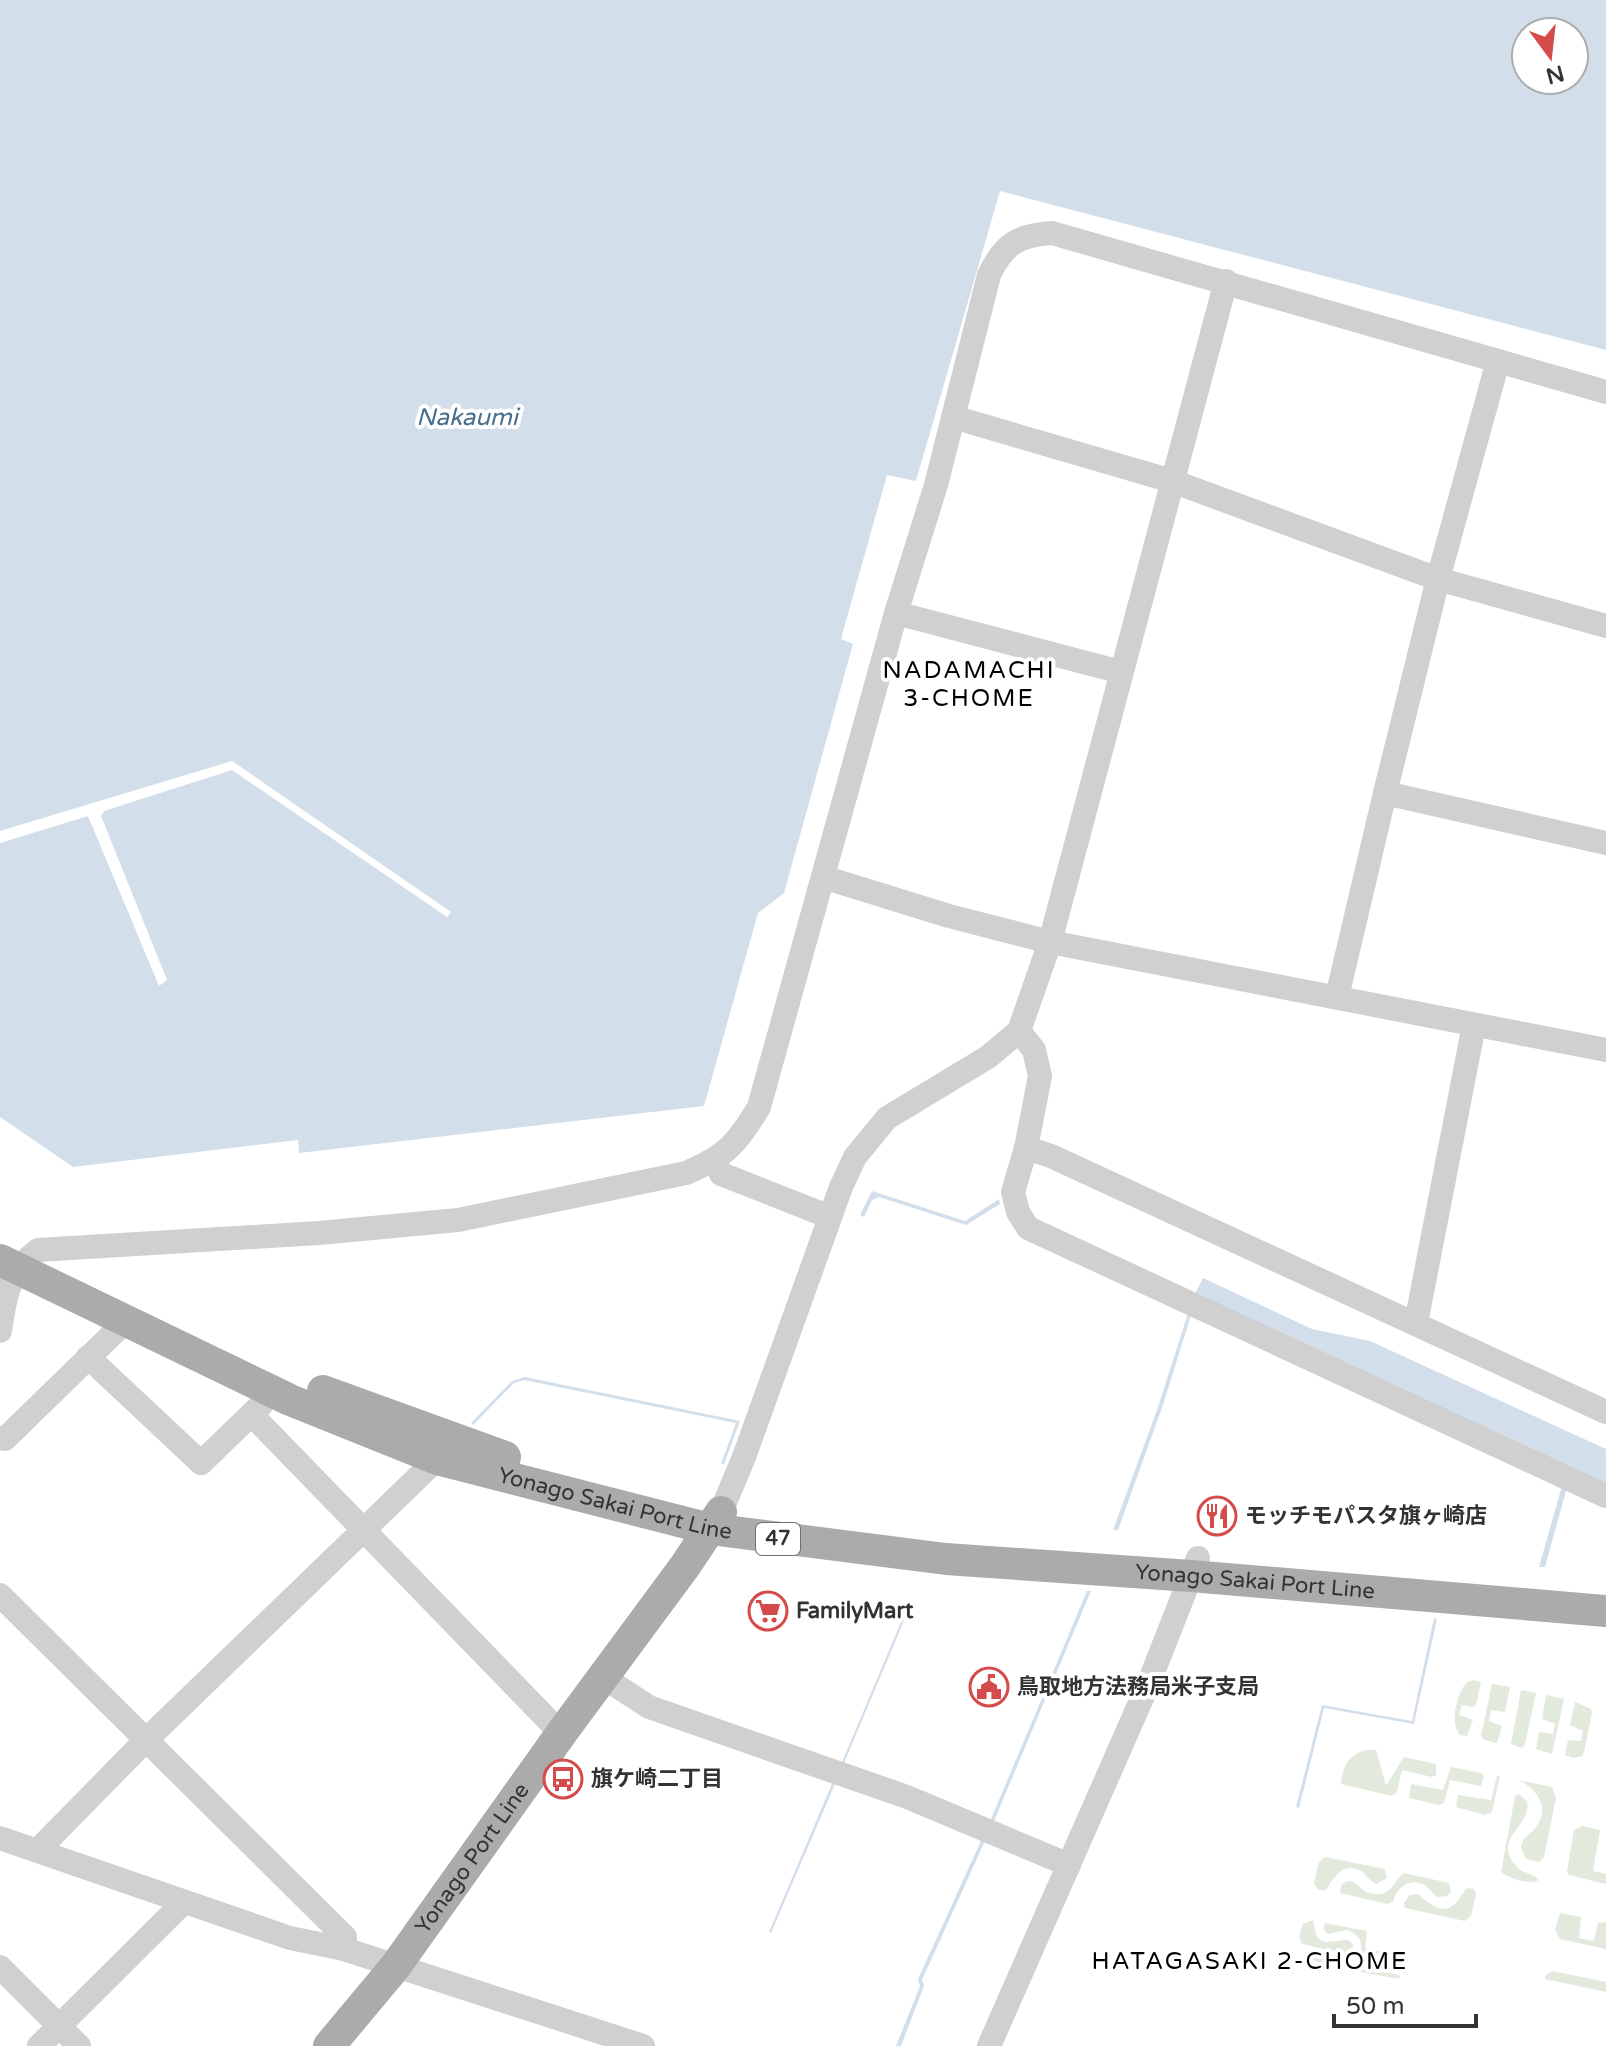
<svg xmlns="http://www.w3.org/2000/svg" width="1606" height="2046" viewBox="0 0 1606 2046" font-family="'Varela Round','Noto Sans JP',sans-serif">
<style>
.green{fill:#e2e9dd}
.water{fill:#d2dfeb;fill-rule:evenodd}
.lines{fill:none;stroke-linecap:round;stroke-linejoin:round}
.minor{stroke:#d0d0d0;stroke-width:24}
.major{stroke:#ababab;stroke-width:32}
.labels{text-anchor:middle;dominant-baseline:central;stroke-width:8;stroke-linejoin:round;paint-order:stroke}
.shield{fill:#fff;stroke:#707070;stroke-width:2}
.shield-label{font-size:20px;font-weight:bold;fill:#333}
.street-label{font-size:22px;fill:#333;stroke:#fff}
.poi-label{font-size:22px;font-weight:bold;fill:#333;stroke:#fff;text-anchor:start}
.water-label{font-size:24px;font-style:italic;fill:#486e8e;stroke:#fff}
.neighbourhood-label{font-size:24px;letter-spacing:2px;fill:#000;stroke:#fff}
</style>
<rect width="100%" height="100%" fill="#fff"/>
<g class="green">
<path d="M1474 1680 1481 1682 1476 1705 1473 1707 1462 1705 1459 1715 1473 1720 1467 1736 1460 1735C1449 1723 1457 1693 1467 1682Z"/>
<path d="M1492 1684 1510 1687 1505 1712 1491 1710 1489 1721 1502 1726 1497 1743 1484 1740 1481 1736Z"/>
<path d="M1521 1690 1536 1693 1525 1744 1522 1748 1511 1744Z"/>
<path d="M1546 1695 1564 1699 1552 1754 1536 1749 1539 1732 1553 1734 1555 1724 1542 1719Z"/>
<path d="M1575 1702 1591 1709 1592 1713 1584 1752 1582 1756 1573 1758 1565 1755 1568 1740 1581 1741 1583 1731 1570 1725Z"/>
<path d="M1368 1750H1376L1386 1786 1404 1757 1436 1764V1775L1432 1777 1402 1770 1397 1792 1392 1796 1341 1784C1343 1766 1349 1753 1368 1750Z"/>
<path d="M1451 1767 1481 1773 1484 1776 1481 1786 1450 1780 1444 1803 1439 1805 1409 1798 1411 1784 1443 1790Z"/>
<path d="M1497 1776H1500L1492 1812 1485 1815 1456 1807 1458 1795 1491 1800Z"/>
<path d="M1518 1780 1552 1787 1556 1798 1544 1857 1539 1862 1526 1859 1521 1847C1523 1836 1530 1835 1536 1827 1551 1808 1536 1787 1518 1780Z"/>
<path d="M1519 1794 1527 1801C1533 1827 1491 1837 1516 1866 1523 1874 1532 1873 1539 1880 1530 1885 1509 1879 1501 1872L1515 1796Z"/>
<path d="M1582 1826 1600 1830 1593 1871 1606 1874V1884L1569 1875 1567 1872 1574 1830Z"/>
<path d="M1325 1857 1385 1869 1387 1878 1376 1884C1370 1881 1366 1875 1361 1871 1343 1861 1333 1878 1326 1890H1318L1314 1883 1319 1862Z"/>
<path d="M1404 1873 1449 1883 1451 1892 1447 1896 1437 1897C1433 1893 1428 1886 1422 1884 1408 1878 1396 1889 1393 1902L1387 1904 1340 1893 1341 1885C1354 1874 1357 1888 1368 1893 1393 1898 1389 1885 1404 1873Z"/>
<path d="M1466 1888 1474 1889 1476 1894 1471 1916 1465 1921 1405 1908 1404 1903 1410 1895 1418 1894C1439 1913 1451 1916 1466 1888Z"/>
<path d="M1560 1913 1581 1917 1579 1938 1594 1941 1598 1923 1606 1922V1949L1560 1939 1555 1930Z"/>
<path d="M1313 1920C1317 1951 1328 1940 1349 1940L1353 1945 1351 1955 1302 1944 1299 1936 1303 1924Z"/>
<path d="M1325 1923 1367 1931 1365 1948 1392 1954 1391 1963 1361 1957C1363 1944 1361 1935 1347 1930L1328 1934 1323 1929Z"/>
<path d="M1305 1955 1399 1975 1400 1977 1399 1979 1322 1965Z"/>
<path d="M1552 1971 1606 1982V1992L1545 1979V1976Z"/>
</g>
<g class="water">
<path d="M0 0H1606V350L1000 191 916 481 887 475 841 639 853 644 784 893 758 913 704 1106 299 1153 298 1140 73 1167 0 1117V843L88 816 159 986 167 980 101 816 104 811 232 770 447 917 451 912 232 761 0 831ZM1526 32H1574V80H1526Z"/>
<path d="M872 1191 965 1221 999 1199 1000 1204 966 1225 879 1197 872 1200 864 1217 860 1215Z"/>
<path d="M1203 1278 1312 1329 1370 1341 1606 1449V1484L1192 1312 1163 1405 1118 1530H1113L1157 1410 1193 1298Z"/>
<path d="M525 1377 740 1421 724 1464H721L736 1423 524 1380 514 1383 473 1425 471 1423 512 1381Z"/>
<path d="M1563 1482 1568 1484 1545 1567H1539Z"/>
<path d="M1087 1591H1091L994 1821 922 1980 924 1986 901 2046H896L920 1986 918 1979 991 1819Z"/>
<path d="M909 1603 911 1604 844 1763 842 1762Z"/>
<path d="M1434 1618 1437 1619 1414 1724 1324 1708 1299 1808 1296 1807 1322 1705 1412 1721Z"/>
<path d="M832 1784H835L771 1933 769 1932Z"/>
</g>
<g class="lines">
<g class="minor">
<path d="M953 417 1172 481 1438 579 1606 626"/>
<path d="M896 613 1121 672"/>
<path d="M1385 793 1438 579 1498 361"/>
<path d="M823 877 949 916 1050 942 1606 1050"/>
<path d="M1337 997 1385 793 1606 843"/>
<path d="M1019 1031 1034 1050 1040 1076 1026 1148 1013 1192 1018 1212 1028 1228 1606 1496"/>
<path d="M1026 1148 1051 1156 1606 1412"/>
<path d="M715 1161 721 1174 830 1217"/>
<path d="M1416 1323 1474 1025"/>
<path d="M0 1331C5 1296 8 1273 38 1250L319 1233 458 1220 686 1173C726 1156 737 1144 759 1107L896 613 936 485 989 275C1004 244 1018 235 1052 233L1606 392"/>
<path d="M88 1357 201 1463 261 1405"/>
<path d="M252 1415 550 1722 563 1731"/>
<path d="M0 1438 5 1439 125 1322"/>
<path d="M721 1512 744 1457 841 1187 855 1157 887 1118 988 1057 1019 1031 1050 942 1226 281"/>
<path d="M0 1595 345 1937 344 1949"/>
<path d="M603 1677 649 1707 907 1797 1069 1865"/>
<path d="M0 1838 290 1938 344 1949 643 2046"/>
<path d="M38 1850 145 1741 437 1459"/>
<path d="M0 1967 79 2046"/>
<path d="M39 2046 184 1902"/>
<path d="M989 2046 1150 1680 1198 1558"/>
</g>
<g class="major">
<path id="s1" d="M0 1260 290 1400 437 1459 710 1529 946 1559 1191 1576 1606 1611"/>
<path d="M323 1391 505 1457"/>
<path id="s2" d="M329 2046 395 1967 563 1731 685 1566 721 1512"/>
</g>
</g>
<defs>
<symbol id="restaurant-ring" viewBox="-11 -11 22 22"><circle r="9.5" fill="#fff" stroke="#d54a4a" stroke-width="1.5"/><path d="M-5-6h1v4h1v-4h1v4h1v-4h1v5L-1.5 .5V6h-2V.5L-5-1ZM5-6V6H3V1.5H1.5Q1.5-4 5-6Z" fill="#d54a4a"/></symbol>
<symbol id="supermarket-ring" viewBox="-11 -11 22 22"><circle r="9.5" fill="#fff" stroke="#d54a4a" stroke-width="1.5"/><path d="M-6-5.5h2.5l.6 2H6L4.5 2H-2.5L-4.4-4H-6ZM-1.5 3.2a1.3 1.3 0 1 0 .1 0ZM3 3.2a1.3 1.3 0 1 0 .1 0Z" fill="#d54a4a"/></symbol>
<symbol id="civic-ring" viewBox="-11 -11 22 22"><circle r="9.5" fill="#fff" stroke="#d54a4a" stroke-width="1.5"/><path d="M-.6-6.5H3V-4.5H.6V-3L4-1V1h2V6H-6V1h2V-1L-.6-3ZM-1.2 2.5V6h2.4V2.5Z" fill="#d54a4a"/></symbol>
<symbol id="bus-ring" viewBox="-11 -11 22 22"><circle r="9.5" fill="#fff" stroke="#d54a4a" stroke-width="1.5"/><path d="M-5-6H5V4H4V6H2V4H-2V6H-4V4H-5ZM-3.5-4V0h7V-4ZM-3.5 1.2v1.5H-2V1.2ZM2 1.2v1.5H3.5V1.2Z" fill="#d54a4a"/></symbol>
</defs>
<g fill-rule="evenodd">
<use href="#restaurant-ring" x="1195" y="1494" width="44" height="44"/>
<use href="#supermarket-ring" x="746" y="1589" width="44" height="44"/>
<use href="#civic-ring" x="967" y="1665" width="44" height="44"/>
<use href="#bus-ring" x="541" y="1757" width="44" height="44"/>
</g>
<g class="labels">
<rect class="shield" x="756" y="1523" width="44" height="32" rx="6"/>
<g class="shield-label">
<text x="778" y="1539">47</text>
</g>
<g class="street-label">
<text stroke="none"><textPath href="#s1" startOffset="664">Yonago Sakai Port Line</textPath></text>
<text stroke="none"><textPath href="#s1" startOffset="1310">Yonago Sakai Port Line</textPath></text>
<text stroke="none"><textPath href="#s2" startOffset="236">Yonago Port Line</textPath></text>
</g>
<g class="poi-label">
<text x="1245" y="1516">モッチモパスタ旗ヶ崎店</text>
<text x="796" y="1611">FamilyMart</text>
<text x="1017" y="1687">鳥取地方法務局米子支局</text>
<text x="591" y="1779">旗ケ崎二丁目</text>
</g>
<g class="water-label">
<text x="467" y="417">Nakaumi</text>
</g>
<g class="neighbourhood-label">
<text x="969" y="670">NADAMACHI<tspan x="969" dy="28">3-CHOME</tspan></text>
<text x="1250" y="1961">HATAGASAKI 2-CHOME</text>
</g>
</g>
<g transform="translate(1550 56) rotate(165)"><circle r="38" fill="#ffffff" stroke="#adadad" stroke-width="2"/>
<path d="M0-6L14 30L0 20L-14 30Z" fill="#d54a4a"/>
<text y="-12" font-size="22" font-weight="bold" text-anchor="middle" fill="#333333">N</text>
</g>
<path d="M1334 2014v12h142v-12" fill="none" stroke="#333333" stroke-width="4"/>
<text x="1346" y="2014" font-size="24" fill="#333333" stroke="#ffffff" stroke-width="6" paint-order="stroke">50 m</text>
</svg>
